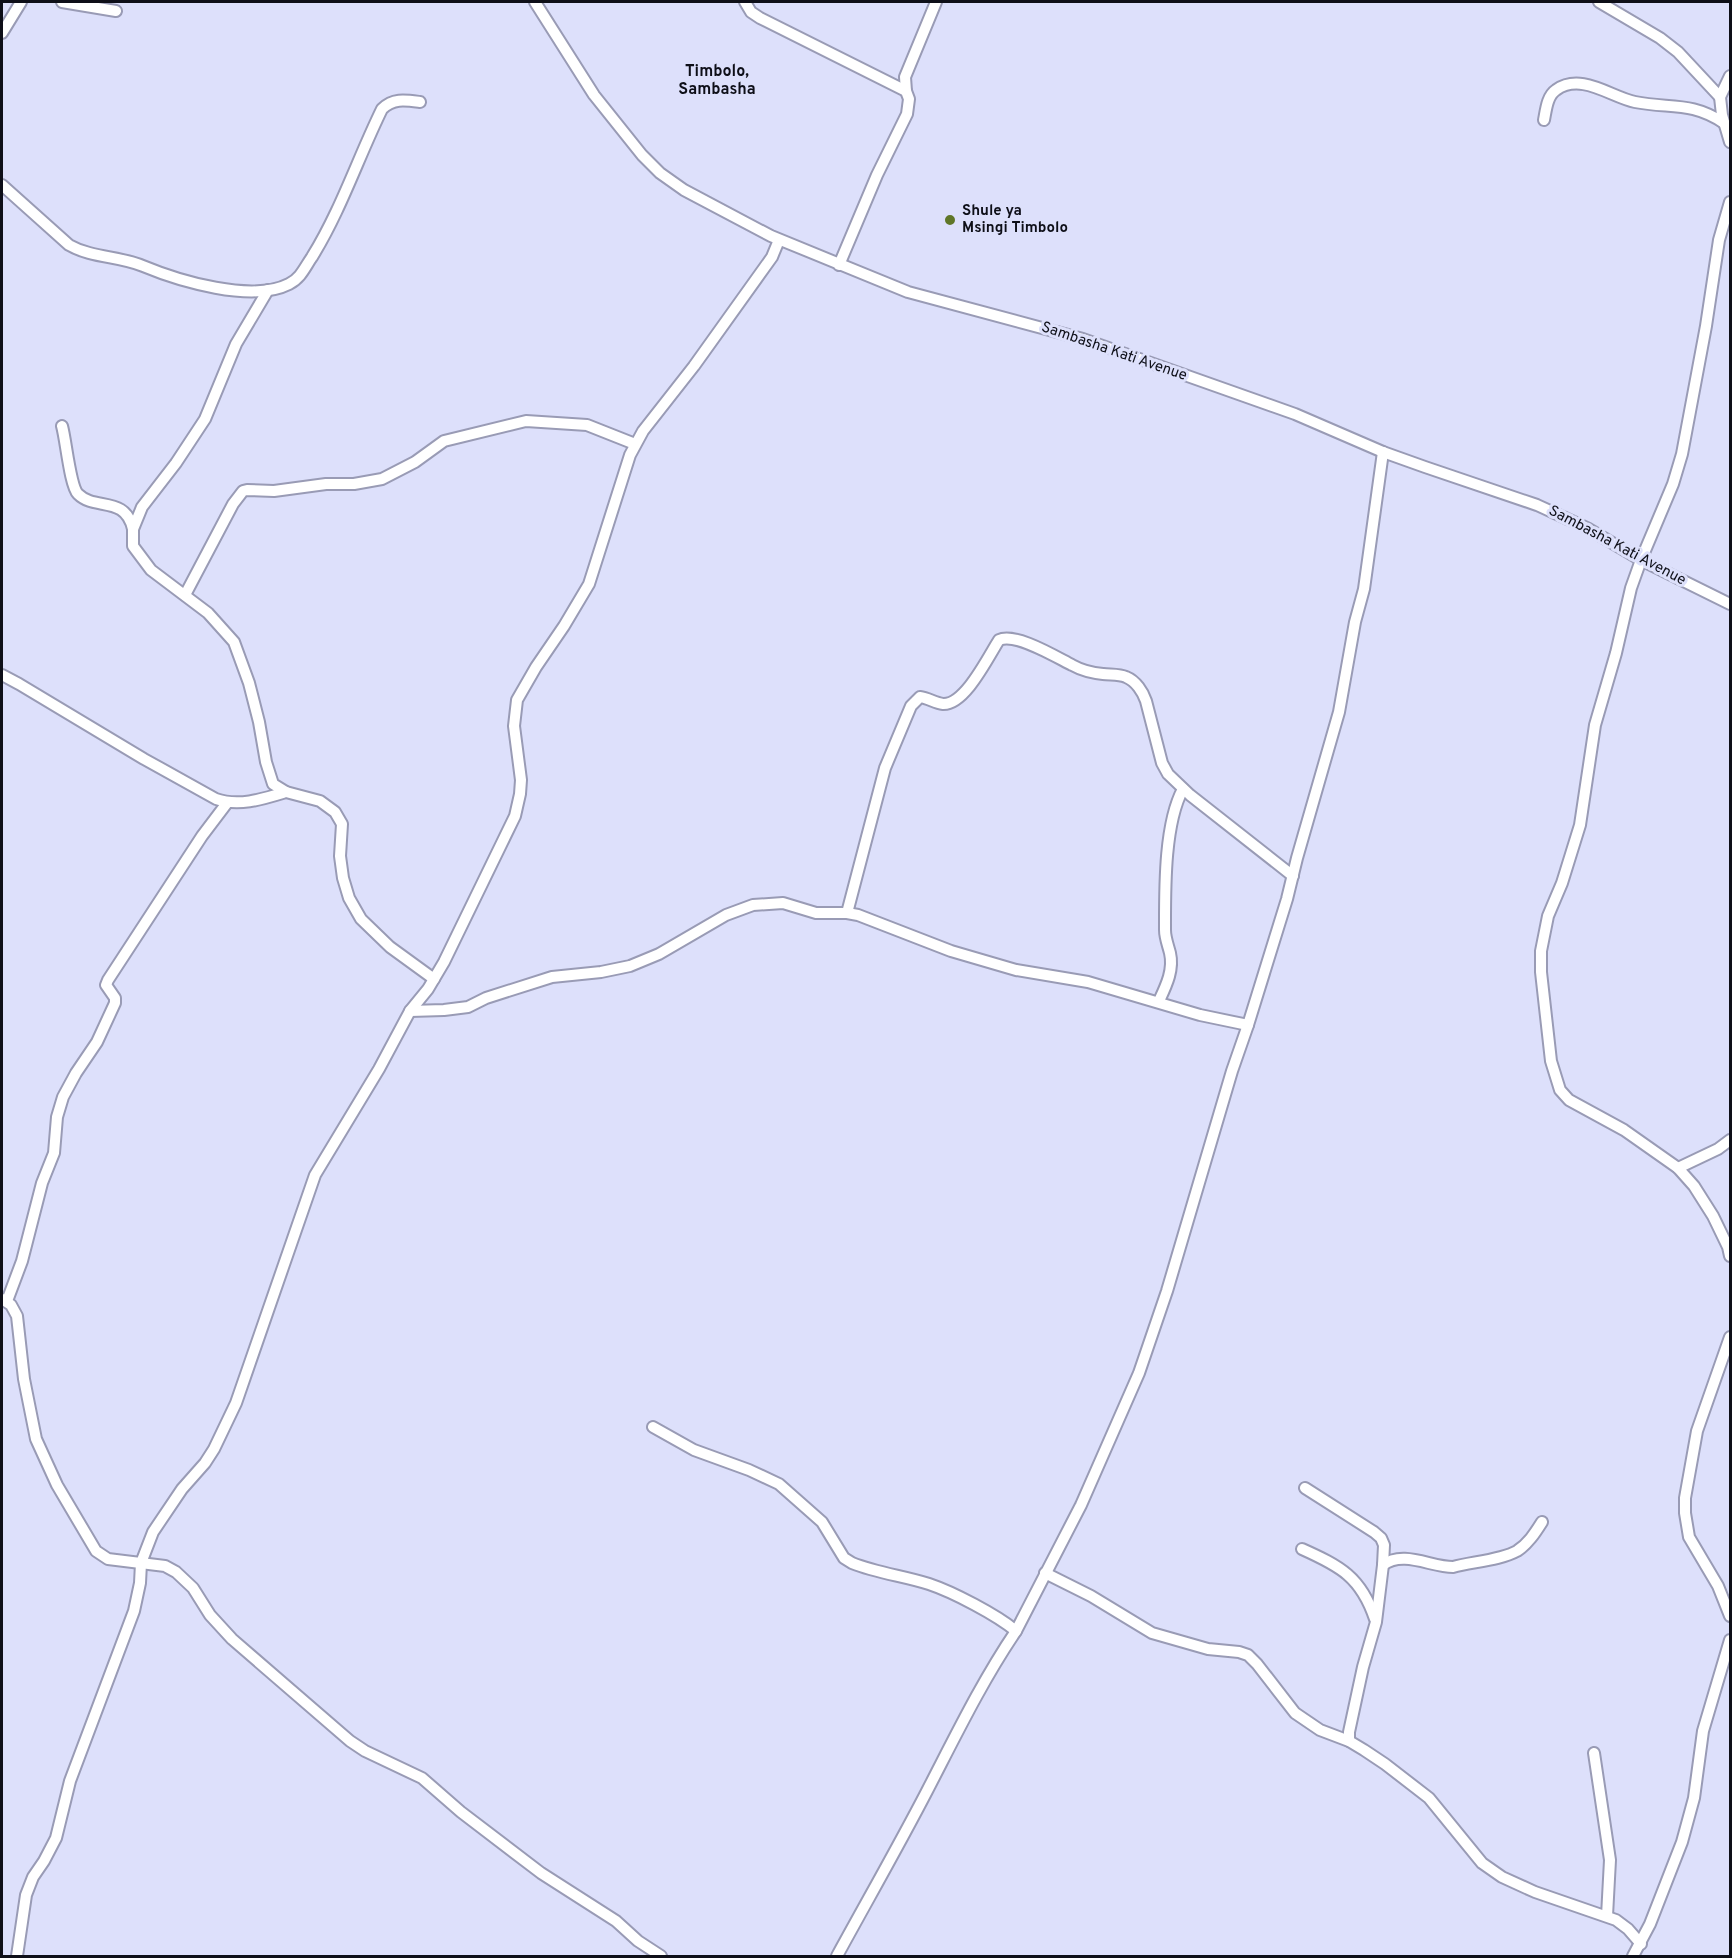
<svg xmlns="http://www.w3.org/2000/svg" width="1732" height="1958" viewBox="0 0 1732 1958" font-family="Overpass,sans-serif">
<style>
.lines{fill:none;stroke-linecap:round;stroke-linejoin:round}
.minor-casing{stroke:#999bb5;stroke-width:14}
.minor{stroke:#fff;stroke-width:10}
.poi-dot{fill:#5f7628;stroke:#dde0fb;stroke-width:2}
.labels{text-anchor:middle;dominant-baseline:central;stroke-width:6;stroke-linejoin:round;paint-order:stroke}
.poi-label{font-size:15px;font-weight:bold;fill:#0e0f18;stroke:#dde0fb;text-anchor:start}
.street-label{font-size:15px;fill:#0e0f18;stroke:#dde0fb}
.neighbourhood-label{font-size:16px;font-weight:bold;fill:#0e0f18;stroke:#dde0fb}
</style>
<rect width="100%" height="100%" fill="#dde0fb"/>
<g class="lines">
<defs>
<g id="minor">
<path d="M62 2 116 11"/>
<path d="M535 2 594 95 642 155 660 173 684 190 771 236 908 292 1083 339 1295 414 1383 452 1425 467 1537 505 1587 528 1641 560 1730 604"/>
<path d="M745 2 751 12 760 18 906 91"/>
<path d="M1599 2 1660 38 1678 52 1720 97"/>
<path d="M2 33 21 2"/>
<path d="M1730 76 1720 97 1722 115 1730 142"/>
<path d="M1544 120C1546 110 1547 96 1556 90 1581 72 1611 97 1635 102 1670 109 1691 101 1724 123"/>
<path d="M2 185 69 245C92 258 119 256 143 266 179 281 252 303 289 284 301 278 305 267 312 257 341 210 358 158 382 109 393 98 405 100 420 102"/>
<path d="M1730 202 1719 240 1706 326 1682 454 1673 484 1641 560 1631 588 1616 653 1595 725 1580 825 1562 883 1548 916 1541 951V972L1551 1061 1560 1090 1569 1100 1624 1130 1678 1168 1694 1186 1713 1216 1728 1247 1730 1256"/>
<path d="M839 265 877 175 907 114 909 99 906 91 905 77 936 2"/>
<path d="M268 290 236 344 205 419 176 463 142 507 133 529V546L151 570 208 613 234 642 249 683 259 722 266 762 273 784 286 792 320 801 335 812 342 824 340 856 343 878 349 898 361 919 390 947 434 979"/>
<path d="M62 426C66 440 70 486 78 494 95 511 125 495 133 529"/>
<path d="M185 595 233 504 243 491 247 490 274 491 326 484H354L382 479 415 462 444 441 526 421 587 425 635 444"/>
<path d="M2 675 19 684 144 759 216 799C239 807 263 799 286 792"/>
<path d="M847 913 885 768 911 706 920 697C928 698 935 703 943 704 965 705 988 657 999 640 1015 632 1056 657 1072 665 1081 670 1092 673 1103 674 1110 675 1119 674 1126 677 1136 681 1143 692 1146 701L1162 763 1168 774 1190 795 1293 876"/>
<path d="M1159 1001C1166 986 1174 970 1170 953 1168 945 1165 938 1165 930 1165 890 1164 824 1183 789"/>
<path d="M410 1011 444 1010 468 1007 486 998 552 977 601 972 630 966 659 954 726 915 753 905 783 903 816 913H847L858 915 951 951 1016 970 1088 982 1200 1015 1248 1025"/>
<path d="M1678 1168 1718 1149 1730 1140"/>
<path d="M2 1299 11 1305 17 1316 24 1379 36 1439 57 1485 96 1551 108 1559 165 1566 176 1572 193 1588 210 1615 232 1639 350 1741 365 1751 422 1778 461 1812 541 1873 616 1921 638 1941 661 1956"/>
<path d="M7 1301 22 1261 42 1183 54 1153 57 1117 63 1097 76 1073 97 1042 115 1003V998L106 985 108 980 202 836 227 803"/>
<path d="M1730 1337 1697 1431 1685 1498V1513L1689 1537 1718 1586 1730 1616"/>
<path d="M653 1427 694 1450 749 1470 779 1484 822 1522 844 1558 852 1563C877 1573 904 1576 929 1584 953 1592 997 1615 1016 1631"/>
<path d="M1305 1488 1374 1532 1381 1538 1384 1545 1383 1565 1376 1622 1363 1667 1349 1732V1741"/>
<path d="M1302 1549C1340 1566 1361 1577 1375 1619"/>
<path d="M1383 1565C1403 1550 1431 1567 1453 1567 1471 1562 1501 1560 1517 1551 1528 1544 1535 1533 1542 1522"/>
<path d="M1045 1573 1091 1596 1152 1633 1208 1649 1239 1652 1248 1655 1257 1664 1295 1713 1320 1730 1349 1741 1364 1750 1385 1764 1429 1798 1482 1863 1502 1877 1535 1892 1616 1920 1628 1929 1641 1944"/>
<path d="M1594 1753 1610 1860 1607 1916"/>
<path d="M17 1956 26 1895 33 1877 44 1861 56 1838 70 1781 134 1611 140 1583 141 1563 153 1532 182 1489 205 1463 214 1449 236 1403 315 1175 379 1069 410 1011 428 989 444 962 515 816 520 794 521 780 514 726 517 700 536 667 564 626 589 584 630 455 643 431 694 366 772 257 779 240"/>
<path d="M837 1956C867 1901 898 1847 927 1791 955 1737 982 1681 1016 1631L1081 1505 1139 1373 1167 1291 1232 1071 1248 1025 1287 899 1297 858 1339 712 1355 622 1364 589 1383 452"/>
<path d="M1633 1956 1650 1924 1682 1842 1694 1798 1703 1731 1730 1640"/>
</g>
</defs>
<use href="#minor" class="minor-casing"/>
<use href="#minor" class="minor"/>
</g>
<circle class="poi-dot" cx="950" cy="220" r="6"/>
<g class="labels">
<g class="poi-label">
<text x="962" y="211">Shule ya<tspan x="962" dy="17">Msingi Timbolo</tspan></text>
</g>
<g class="street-label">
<text transform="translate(1114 352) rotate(19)">Sambasha Kati Avenue</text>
<text transform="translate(1617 546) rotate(28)">Sambasha Kati Avenue</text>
</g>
<g class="neighbourhood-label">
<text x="717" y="72">Timbolo,<tspan x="717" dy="18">Sambasha</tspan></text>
</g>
</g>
<rect width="1732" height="1958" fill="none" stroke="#0e0f18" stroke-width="6"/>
</svg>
